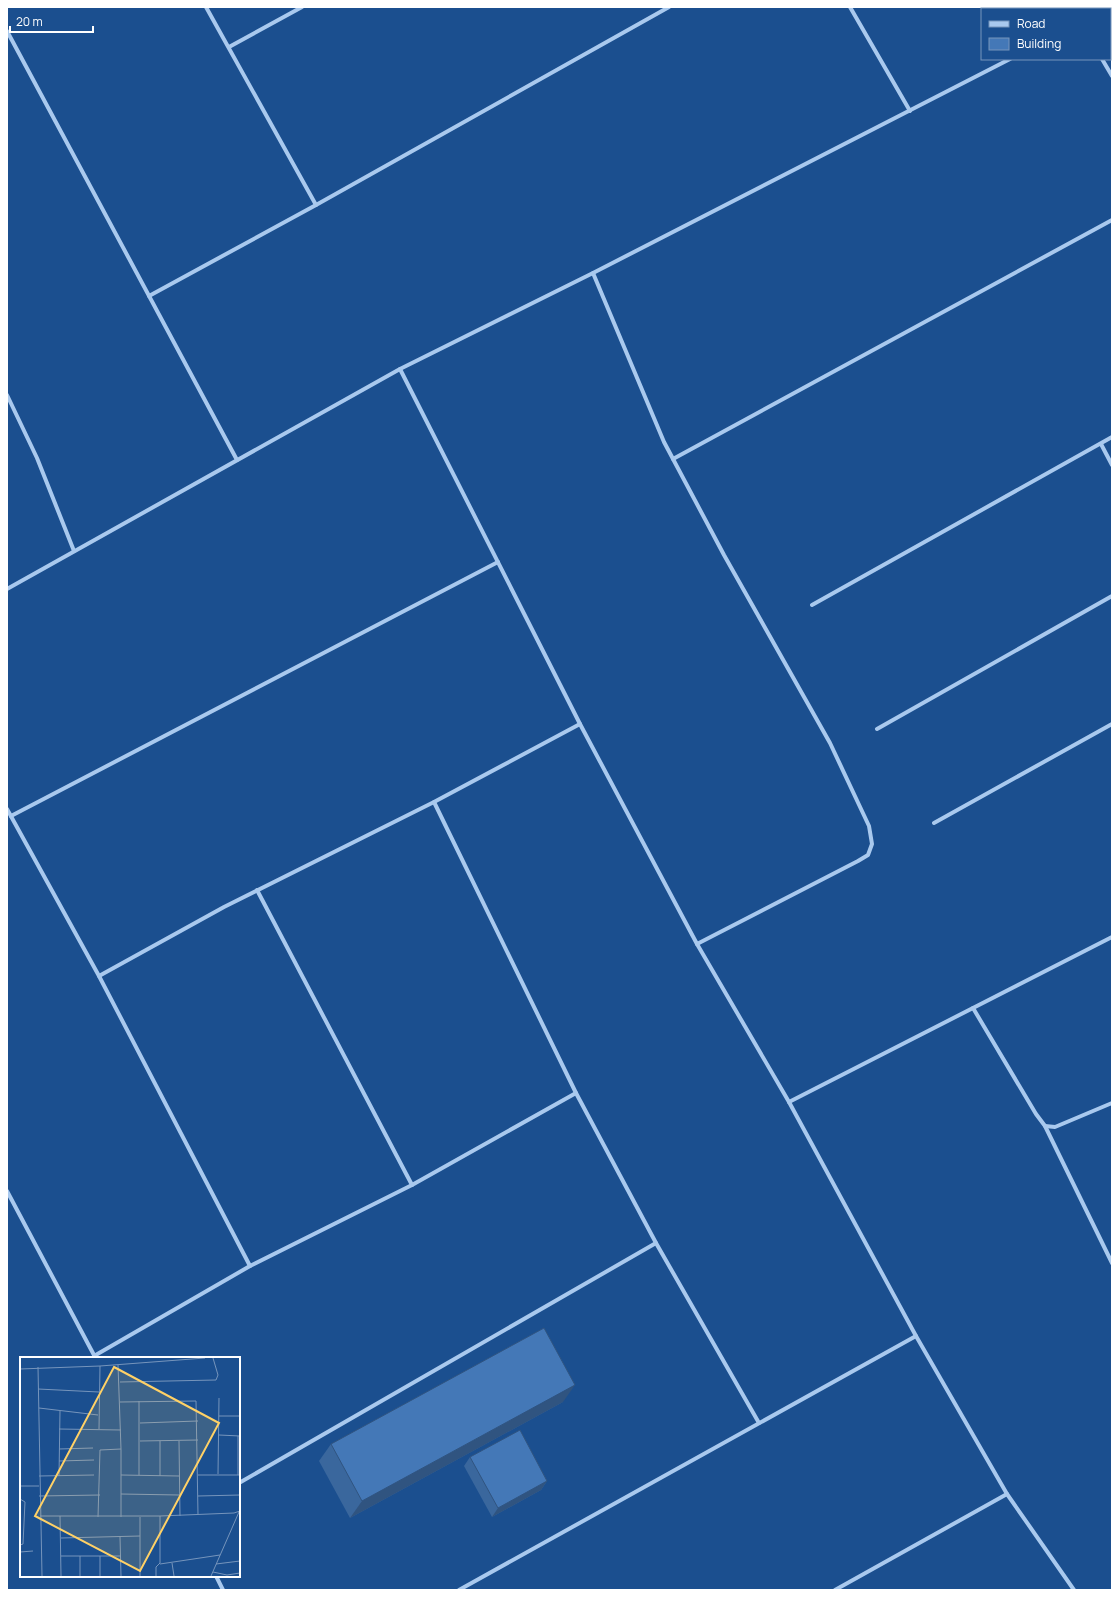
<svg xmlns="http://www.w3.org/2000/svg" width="1119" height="1597" viewBox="0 0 1119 1597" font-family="Manrope,sans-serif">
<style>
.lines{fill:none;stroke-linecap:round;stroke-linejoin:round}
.minor{stroke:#a9c9ee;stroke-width:4}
.wall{fill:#3a679d}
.shaded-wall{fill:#305480}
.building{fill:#4478b7;stroke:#305480}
.inset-road{fill:none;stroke:#7695bc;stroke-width:1}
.view{fill:#ffd166;fill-opacity:0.15;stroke:#ffd166;stroke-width:2}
.inset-edge{fill:none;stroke:#fff;stroke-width:2}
</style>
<rect width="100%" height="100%" fill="#1b4f8f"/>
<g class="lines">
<g class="minor">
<path d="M206 7 316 205"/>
<path d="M850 7 910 111"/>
<path d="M1072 7 1073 9"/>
<path d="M7 31 237 460"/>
<path d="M229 47 302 7"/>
<path d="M1102 59 1112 76"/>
<path d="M593 273 664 442 724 555 830 743 869 826 872 844 868 855 858 861 697 944"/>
<path d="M149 296 316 205 669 7"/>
<path d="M400 369 580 724 697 944 789 1102 916 1336 1007 1494 1074 1590"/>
<path d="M7 395 37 458 74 551"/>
<path d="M1101 444 1112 465"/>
<path d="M673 459 1112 220"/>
<path d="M7 589 400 369 593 273 1010 59"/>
<path d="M812 605 1112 437"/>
<path d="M877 729 1112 596"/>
<path d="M434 802 576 1093 656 1243 759 1423"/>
<path d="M7 809 99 976 250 1266"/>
<path d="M11 816 498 562"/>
<path d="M934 823 1112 724"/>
<path d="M257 890 412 1185"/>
<path d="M99 976 224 907 434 802 580 724"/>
<path d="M973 1008 1036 1114 1045 1126 1112 1263"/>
<path d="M789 1102 1112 937"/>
<path d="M1045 1126 1055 1127 1112 1103"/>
<path d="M7 1191 95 1357"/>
<path d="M94 1356 250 1266 412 1185 576 1093"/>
<path d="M239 1483 656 1243"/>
<path d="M216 1576 223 1590"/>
<path d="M459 1590 916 1336"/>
<path d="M835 1590 1007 1494"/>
</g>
</g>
<g class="wall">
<path d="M563 1402 350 1518 319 1461 331 1444Z"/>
<path d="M470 1457 547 1481 541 1490 492 1517 464 1466Z"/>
</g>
<g class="shaded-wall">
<path d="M575 1385 563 1402 350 1518 362 1501Z"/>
<path d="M547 1481 541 1490 492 1517 498 1508Z"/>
</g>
<g class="building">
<path d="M544 1328 575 1385 362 1501 331 1444Z"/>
<path d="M520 1430 547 1481 498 1508 470 1457Z"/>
</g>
<g transform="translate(20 1357)">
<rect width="220" height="220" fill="#1b4f8f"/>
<path class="inset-road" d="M98 8 101 92V160M18 10 22 219M0 12 80 9 185 1M100 25 196 23 198 18 193 1M18 32 79 35M100 45 176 44 178 158M19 51 78 58M199 59H220M120 66 178 64M39 72 101 73M79 72 80 9M199 78 220 79M218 79V118M120 84 178 83M159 84 160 159M39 92 73 91M39 104 74 103M198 117 199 41M101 118 159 119M119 118V44M178 118H220M19 119 74 118M39 119 40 54M140 119V84M0 129H19M101 137 159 138M19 139 80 138M178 139 220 138M0 142 5 145 3 187 0 188M20 159H140L214 156 220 154M40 159 41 219M78 160 80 93 101 92M120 160V219M100 180 101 219M41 181 120 179M0 195 13 194M41 199H101M60 199V219M80 199V219M152 206 154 219M140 207 200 198M196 207 220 204M193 215 207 218 220 216M136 219V210L140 206V159M191 219 219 155"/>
<path class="view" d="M94 10 199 66 120 214 15 159Z"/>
<rect width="220" height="220" class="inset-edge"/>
</g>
<rect width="1119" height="1597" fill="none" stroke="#ffffff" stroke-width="16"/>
<rect x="981" y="8" width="130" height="52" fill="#1b4f8f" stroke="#7695bc"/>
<rect x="989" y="21" width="20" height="6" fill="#a9c9ee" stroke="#7695bc"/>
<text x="1017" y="28" font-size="12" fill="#ffffff">Road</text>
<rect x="989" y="38" width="20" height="12" fill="#4478b7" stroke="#7695bc"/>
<text x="1017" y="48" font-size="12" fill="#ffffff">Building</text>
<path d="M10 26v6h83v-6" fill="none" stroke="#ffffff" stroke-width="2"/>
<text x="16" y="26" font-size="12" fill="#ffffff" stroke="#1b4f8f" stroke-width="3" paint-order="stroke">20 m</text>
</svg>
